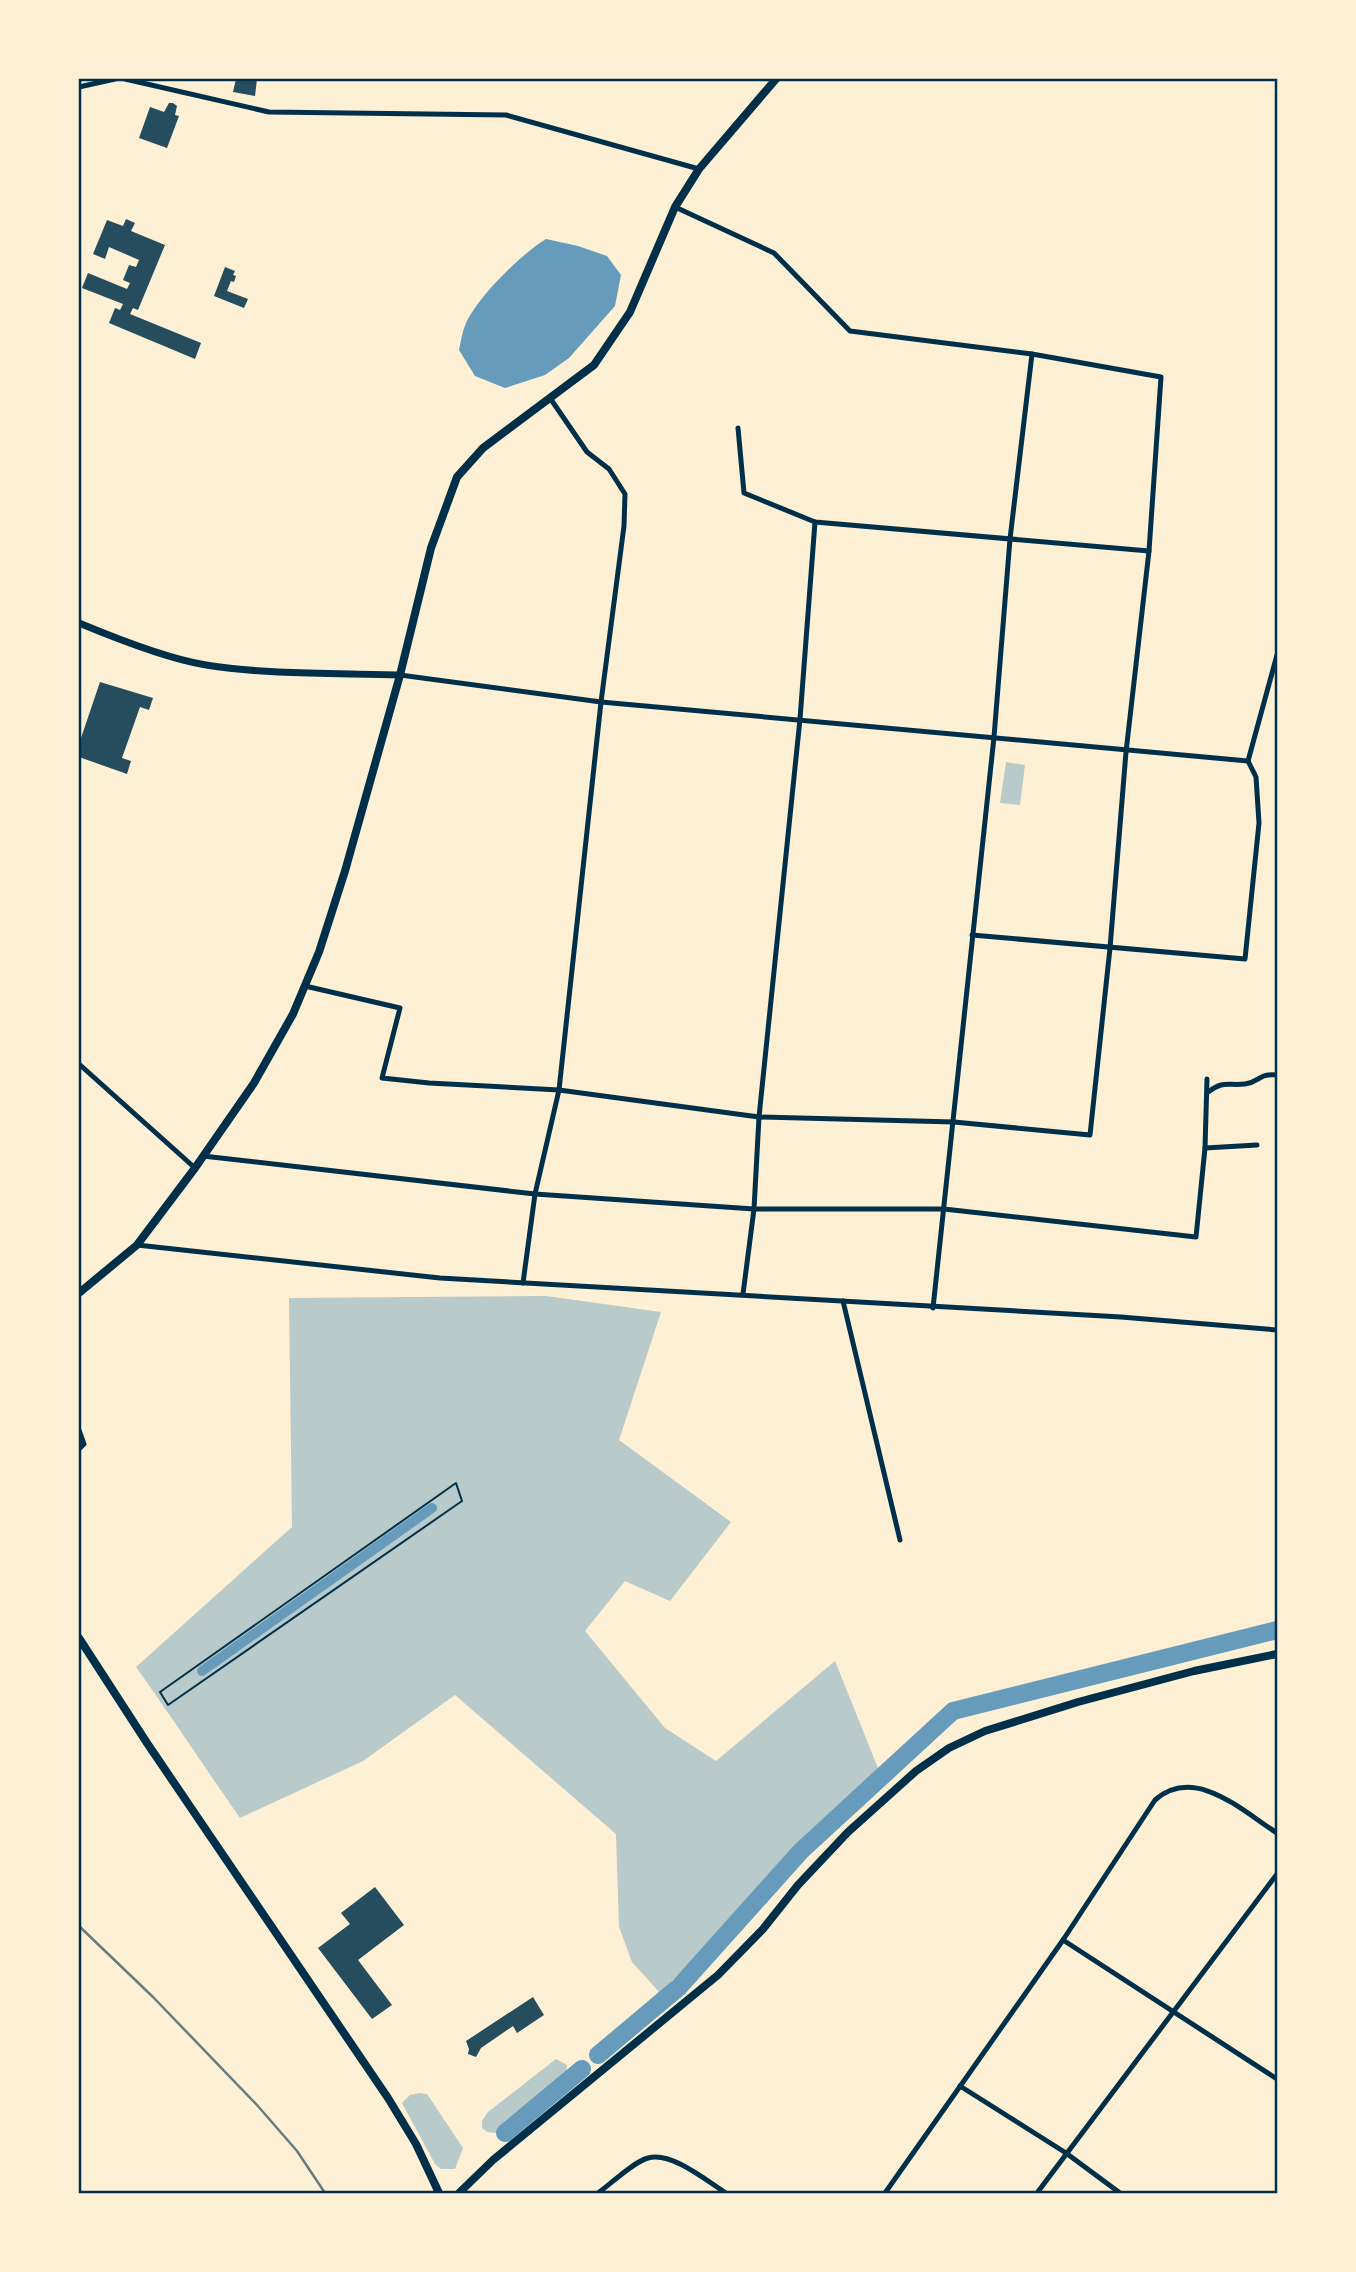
<svg xmlns="http://www.w3.org/2000/svg" width="1356" height="2272" viewBox="0 0 1356 2272" font-family="Barlow,sans-serif">
<style>
.green{fill:#b9caca}
.water{fill:#669bbc}
.lines{fill:none;stroke-linecap:round;stroke-linejoin:round}
.canal{stroke:#669bbc;stroke-width:10}
.river{stroke:#669bbc;stroke-width:18}
.building{fill:#264d5e}
.path{stroke:#003049;stroke-width:2}
.minor{stroke:#003049;stroke-width:5}
.tertiary{stroke:#003049;stroke-width:7}
.secondary{stroke:#003049;stroke-width:8}
.rail{stroke:#657d81;stroke-width:2.5}
.neatline{fill:none;stroke:#003049;stroke-width:2.5}
</style>
<rect width="100%" height="100%" fill="#fdf0d5"/>
<g class="green">
<path d="M1006 762 1025 765 1020 805 1000 803Z"/>
<path d="M546 1296 661 1312 619 1440 731 1522 670 1601 625 1581 585 1631 665 1728 716 1761 835 1661 880 1773 759 1891 660 1993 632 1962 619 1927 616 1834 455 1695 363 1761 240 1818C205 1768 172 1717 136 1667L292 1527 289 1298Z"/>
<path d="M556 2059 567 2065 566 2073 495 2133 487 2132 482 2128V2121L488 2112Z"/>
<path d="M419 2093 427 2094 463 2148 455 2169H441L435 2164 402 2103 410 2095Z"/>
</g>
<path class="water" d="M546 239 578 246 607 256 621 275 615 306 569 358 545 375 505 388 475 376 459 350C461 341 462 332 466 323 478 297 521 254 546 239Z"/>
<g class="lines">
<path class="canal" d="M202 1671 432 1508"/>
<g class="river">
<path d="M598 2055 679 1987 801 1851 953 1711 1277 1630"/>
<path d="M505 2133 582 2069"/>
</g>
</g>
<g class="building">
<path d="M236 79H257L255 96 233 92Z"/>
<path d="M169 103H173L177 106 175 115 179 116 167 148 139 138 150 107 164 112Z"/>
<path d="M126 219 135 223 131 231 165 245 138 310 133 308 130 314 201 343 195 359 109 323 115 308 120 310 123 304 82 288 88 273 127 289 130 283 123 280 129 265 136 267 139 260 109 247 105 259 93 254 107 220 123 226Z"/>
<path d="M225 267 235 271 233 275 236 276 234 282 231 281 227 291 248 299 244 308 214 296Z"/>
<path d="M100 682 153 698 149 710 140 707 122 758 131 761 127 774 79 757V737L81 738Z"/>
<path d="M375 1887 404 1925 358 1960 392 2005 372 2019 318 1948 350 1924 341 1913Z"/>
<path d="M533 1997 544 2015 517 2033 513 2026 481 2048 476 2057 468 2054 469 2049 466 2041Z"/>
</g>
<g class="lines">
<path class="path" d="M456 1483 462 1501 168 1705 160 1692Z"/>
<g class="minor">
<path d="M125 79 269 112 506 115 699 169"/>
<path d="M79 87 115 79"/>
<path d="M738 428 744 493 815 522 1149 551"/>
<path d="M400 675 601 702 1248 761"/>
<path d="M1248 761 1277 655"/>
<path d="M972 935 1245 959 1259 823 1256 777 1248 761"/>
<path d="M305 986 400 1008 382 1078 429 1083 559 1090 759 1117 954 1122 1090 1135 1110 948 1126 752 1149 551 1161 377 1032 354 850 331 774 253 675 207"/>
<path d="M79 1064 195 1168"/>
<path d="M1208 1092C1224 1080 1227 1086 1245 1084 1260 1082 1258 1073 1277 1075"/>
<path d="M1205 1148 1257 1145"/>
<path d="M203 1156 535 1194 754 1209H944L1196 1237 1205 1148 1207 1079"/>
<path d="M137 1245 440 1278 1121 1317 1277 1330"/>
<path d="M523 1283 535 1194 559 1090 601 702 624 526 625 494 609 469 587 452 550 398"/>
<path d="M743 1294 754 1209 759 1117 800 719 815 522"/>
<path d="M843 1301 900 1540"/>
<path d="M933 1308 994 737 1010 539 1032 354"/>
<path d="M79 1430 84 1444 79 1449"/>
<path d="M1063 1940 1277 2079"/>
<path d="M960 2086 1066 2153 1120 2193"/>
<path d="M598 2193C611 2184 633 2162 648 2158 671 2151 707 2181 726 2193"/>
<path d="M885 2193 1063 1940 1155 1800C1195 1765 1242 1811 1277 1833"/>
<path d="M1037 2193 1277 1874"/>
</g>
<path class="tertiary" d="M79 623C115 638 168 659 206 665 270 675 335 673 400 675"/>
<g class="secondary">
<path d="M79 1293 137 1245 195 1168 254 1083 293 1014 319 952 345 871 400 675 431 548 457 477 483 448 594 365 630 312 675 207 699 169 776 79"/>
<path d="M79 1638 147 1743 388 2098 416 2144 439 2193"/>
<path d="M459 2193 493 2160 718 1975 763 1929 798 1885 848 1832 916 1771 949 1748 985 1731 1078 1702 1194 1671 1277 1654"/>
</g>
<path class="rail" d="M79 1926 153 1997 257 2105 297 2151 325 2193"/>
</g>
<rect width="1356" height="2272" fill="none" stroke="#fdf0d5" stroke-width="161"/>
<rect x="80" y="80" width="1196" height="2112" class="neatline"/>
</svg>
